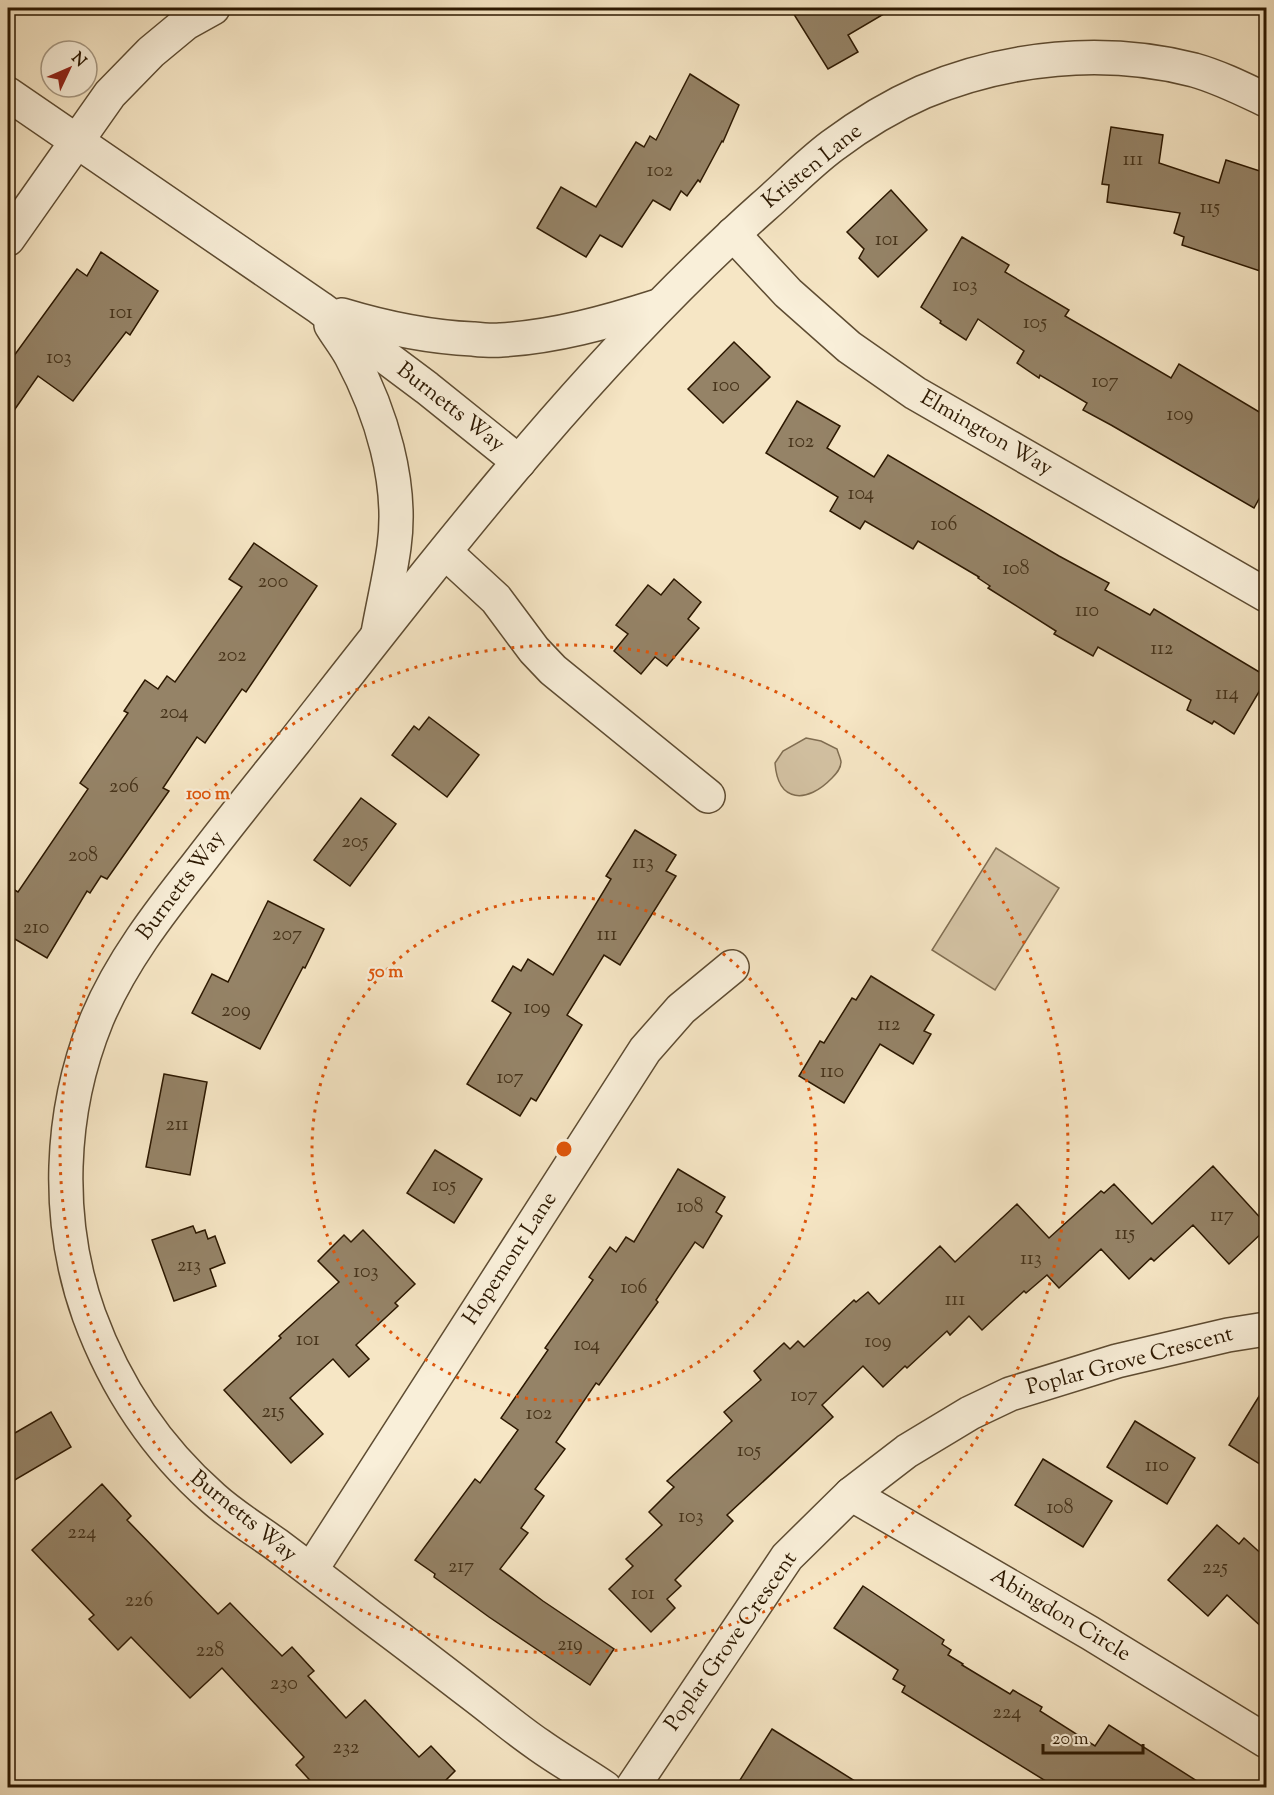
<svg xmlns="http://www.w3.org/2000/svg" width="1274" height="1795" viewBox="0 0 1274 1795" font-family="'Sorts Mill Goudy',serif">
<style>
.green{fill:#d4c3a4;stroke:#806e52;stroke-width:1.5}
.building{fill:#958367;stroke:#2c1801;stroke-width:1.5}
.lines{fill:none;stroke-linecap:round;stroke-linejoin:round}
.minor-casing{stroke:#5e4c32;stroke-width:36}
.minor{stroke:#f9efd9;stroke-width:33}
.ring{fill:none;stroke:#df560b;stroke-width:3;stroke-dasharray:3 6}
.labels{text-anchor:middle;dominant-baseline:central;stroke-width:4.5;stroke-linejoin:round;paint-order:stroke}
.number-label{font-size:20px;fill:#46331a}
.street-label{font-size:22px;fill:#2c1801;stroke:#f9efd9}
.centre{fill:#df560b;stroke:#f9efd9;stroke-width:3}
.ring-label{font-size:18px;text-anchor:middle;font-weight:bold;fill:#df560b;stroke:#f9efd9;stroke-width:4.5;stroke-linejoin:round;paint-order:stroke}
</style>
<rect width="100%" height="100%" fill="#f6e6c5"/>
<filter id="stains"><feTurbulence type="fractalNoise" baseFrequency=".00333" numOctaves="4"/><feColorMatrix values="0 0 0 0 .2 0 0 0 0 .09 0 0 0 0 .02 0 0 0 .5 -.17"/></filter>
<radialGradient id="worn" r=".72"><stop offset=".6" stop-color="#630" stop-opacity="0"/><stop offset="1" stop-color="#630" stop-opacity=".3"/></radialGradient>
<g class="green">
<path d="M806 738 821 741 837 749C838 753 841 759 841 762 841 769 836 774 832 778 807 804 778 803 775 763L783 751Z"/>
<path d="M996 848 1059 888 995 990 932 950Z"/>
</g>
<g class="building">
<path d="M790 8H894L848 35 858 52 828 69Z"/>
<path d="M690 74 739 105 723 142 722 141 700 182 698 180 687 196 681 191 670 210 653 200 622 247 600 235 586 257 537 228 561 187 596 207 636 142 644 147 650 136 656 140Z"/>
<path d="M1111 127 1163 135 1159 163 1219 183 1226 160 1266 173V273L1182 245 1184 237 1174 233 1180 213 1107 202 1109 185 1102 184Z"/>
<path d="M891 190 927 230 878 277 859 258 864 249 847 232Z"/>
<path d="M962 237 1009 265 1005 272 1069 310 1065 316 1171 378 1179 364 1266 416V486L1254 508 1111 425 1083 410 1087 403 1040 375 1039 378 1017 363 1024 351 978 319 966 340 940 323 941 321 921 307Z"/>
<path d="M101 252 158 291 130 335 126 332 73 401 38 376 8 419V364L77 269 87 276Z"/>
<path d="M734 342 770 377 723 423 688 389Z"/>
<path d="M797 401 840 426 827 448 874 477 888 455 1059 556 1109 583 1105 590 1150 615 1154 609 1266 676V680L1234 734 1214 721 1212 724 1187 710 1191 700 1098 647 1093 656 1054 634 1056 631 988 588 990 586 978 578 979 577 918 541 913 549 865 521 860 529 830 511 838 497 766 453Z"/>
<path d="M254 543 317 586 246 692 242 689 205 743 197 737 163 788 169 791 107 879 101 876 90 893 87 891 47 958 8 935V886L18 892 88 789 80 783 128 713 124 711 145 680 158 689 167 676 175 682 242 587 229 579Z"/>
<path d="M674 579 701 602 688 619 699 628 667 666 655 657 641 674 614 651 628 634 616 625 648 585 661 595Z"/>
<path d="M429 717 479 755 447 797 392 755 414 726 419 730Z"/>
<path d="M361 798 396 824 350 886 314 860Z"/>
<path d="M635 830 676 855 666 871 676 876 620 965 604 955 567 1015 582 1025 536 1101 531 1098 520 1116 467 1084 511 1013 492 1001 513 966 521 971 528 959 553 975 611 879 606 876Z"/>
<path d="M268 901 324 929 305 968 303 967 260 1049 192 1013 212 974 228 982Z"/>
<path d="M871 976 934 1015 924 1031 931 1034 913 1064 880 1044 844 1103 799 1076 820 1041 824 1043 852 998 856 1000Z"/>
<path d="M164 1074 207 1082 190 1175 146 1167Z"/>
<path d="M435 1150 482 1179 454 1223 407 1193Z"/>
<path d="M1213 1166 1266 1224V1229L1229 1264 1193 1225 1154 1261 1151 1258 1129 1279 1101 1249 1059 1288 1047 1275 1026 1293 1024 1291 982 1330 969 1316 950 1335 947 1331 907 1368 905 1366 883 1387 863 1366 822 1405 833 1417 727 1515 733 1521 675 1580 681 1586 667 1599 675 1608 651 1632 609 1589 633 1566 626 1559 662 1525 649 1512 674 1487 667 1481 732 1421 724 1412 761 1380 754 1371 784 1343 790 1349 798 1341 804 1347 854 1300 856 1302 868 1292 879 1304 940 1246 955 1262 1017 1204 1049 1238 1101 1191 1104 1193 1114 1184 1152 1224Z"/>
<path d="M678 1169 725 1197 716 1212 722 1216 703 1248 695 1242 656 1300 658 1302 599 1385 596 1383 556 1442 565 1449 535 1489 544 1496 521 1528 528 1533 500 1569 543 1601 614 1649 590 1685 489 1617 434 1577 435 1574 415 1560 475 1479 480 1483 518 1430 501 1418 548 1350 545 1348 593 1280 589 1277 610 1247 616 1252 626 1237 634 1242Z"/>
<path d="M193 1226 196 1233 205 1230 208 1239 215 1236 225 1263 210 1269 216 1286 174 1301 152 1240Z"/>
<path d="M363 1230 415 1284 395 1303 398 1306 356 1345 369 1359 349 1377 333 1359 290 1398 323 1434 291 1463 224 1390 281 1338 279 1336 339 1282 318 1261 344 1235 351 1242Z"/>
<path d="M1266 1385V1468L1229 1445Z"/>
<path d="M51 1412 71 1447 8 1484V1437Z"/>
<path d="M1135 1421 1195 1458 1167 1504 1107 1467Z"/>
<path d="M1043 1459 1112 1501 1083 1547 1015 1505Z"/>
<path d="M102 1484 131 1516 127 1520 218 1614 230 1603 282 1656 292 1647 314 1671 308 1676 346 1718 365 1700 419 1757 431 1746 455 1771 443 1783 448 1788H317L296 1765 304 1757 222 1668 190 1698 131 1637 118 1650 89 1619 94 1615 32 1550Z"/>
<path d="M1217 1525 1239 1544 1244 1538 1266 1558V1631L1227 1595 1208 1616 1168 1580Z"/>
<path d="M863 1586 944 1640 942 1644 951 1650 948 1655 963 1664 962 1665 1010 1694 1013 1690 1042 1707 1040 1711 1095 1746 1109 1725 1208 1788H1057L902 1692 905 1686 893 1679 898 1670 834 1628Z"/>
<path d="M772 1729 866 1788H735Z"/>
</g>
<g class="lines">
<defs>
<g id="minor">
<path d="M8 94 320 308 427 388 519 462"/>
<path d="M733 234 788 293 849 347 915 393 1266 595"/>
<path d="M8 239 110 94 151 52 186 23 213 8"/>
<path d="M342 315C385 328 428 337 473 339 482 340 492 341 501 340 554 337 608 322 658 306"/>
<path d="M331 325C337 335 345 345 351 356 381 412 403 483 394 547 390 576 383 605 378 633"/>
<path d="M445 552 496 599 534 650 553 670 708 796"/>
<path d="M851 1494 1090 1633 1266 1741"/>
<path d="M311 1570 645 1050 681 1009 732 967"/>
<path d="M605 1788C583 1773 560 1760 539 1745 517 1730 497 1713 476 1697 441 1670 406 1643 371 1617 340 1593 309 1569 277 1545 256 1530 233 1516 213 1498 157 1449 115 1386 89 1315 55 1220 59 1112 97 1019 121 962 159 913 197 865 229 823 262 782 295 741 441 555 586 365 763 207 786 187 808 164 832 146 860 125 891 106 923 92 1007 57 1104 47 1194 70 1219 77 1243 89 1266 100"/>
<path d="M632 1788 787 1557 851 1494 907 1451 970 1413 1010 1394 1117 1361 1228 1335 1266 1329"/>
</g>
</defs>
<use href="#minor" class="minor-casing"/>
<use href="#minor" class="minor"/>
</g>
<g class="ring">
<circle cx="564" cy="1149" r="252"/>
<circle cx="564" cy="1149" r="504"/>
</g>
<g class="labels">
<g class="number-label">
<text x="1133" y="160">111</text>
<text x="660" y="171">102</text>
<text x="1210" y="208">115</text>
<text x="887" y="240">101</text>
<text x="965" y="286">103</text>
<text x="121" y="313">101</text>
<text x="1035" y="323">105</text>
<text x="59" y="358">103</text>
<text x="1105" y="382">107</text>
<text x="726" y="386">100</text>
<text x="1180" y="415">109</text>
<text x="801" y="442">102</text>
<text x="861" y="494">104</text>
<text x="944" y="525">106</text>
<text x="1016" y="569">108</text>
<text x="273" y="582">200</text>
<text x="1087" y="611">110</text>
<text x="1162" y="649">112</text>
<text x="232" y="656">202</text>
<text x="1227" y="694">114</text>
<text x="174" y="713">204</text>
<text x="124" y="787">206</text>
<text x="355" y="842">205</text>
<text x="83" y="856">208</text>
<text x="643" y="863">113</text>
<text x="36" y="928">210</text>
<text x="287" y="935">207</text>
<text x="607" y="935">111</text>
<text x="537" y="1008">109</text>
<text x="236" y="1011">209</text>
<text x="889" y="1025">112</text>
<text x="832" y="1072">110</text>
<text x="510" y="1078">107</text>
<text x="177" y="1125">211</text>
<text x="444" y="1186">105</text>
<text x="690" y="1207">108</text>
<text x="1222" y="1216">117</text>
<text x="1125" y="1234">115</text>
<text x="1031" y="1259">113</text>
<text x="189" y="1266">213</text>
<text x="366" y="1272">103</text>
<text x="634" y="1288">106</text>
<text x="955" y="1300">111</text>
<text x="308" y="1340">101</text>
<text x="878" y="1342">109</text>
<text x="587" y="1345">104</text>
<text x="804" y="1396">107</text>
<text x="273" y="1412">215</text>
<text x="539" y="1414">102</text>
<text x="749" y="1451">105</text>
<text x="1157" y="1466">110</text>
<text x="1060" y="1508">108</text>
<text x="691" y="1517">103</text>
<text x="82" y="1533">224</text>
<text x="461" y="1567">217</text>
<text x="1215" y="1568">225</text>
<text x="643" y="1594">101</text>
<text x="139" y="1601">226</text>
<text x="570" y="1645">219</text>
<text x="210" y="1651">228</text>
<text x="284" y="1684">230</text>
<text x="1007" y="1713">224</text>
<text x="346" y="1748">232</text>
</g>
<g class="street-label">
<text transform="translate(813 167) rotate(-39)">Kristen Lane</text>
<text transform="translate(450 408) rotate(38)">Burnetts Way</text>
<text transform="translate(986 434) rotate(30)">Elmington Way</text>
<text transform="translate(182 886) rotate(-53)">Burnetts Way</text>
<text transform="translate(511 1259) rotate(-57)">Hopemont Lane</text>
<text transform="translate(1130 1362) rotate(-15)">Poplar Grove Crescent</text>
<text transform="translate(243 1517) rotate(39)">Burnetts Way</text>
<text transform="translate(1060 1616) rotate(31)">Abingdon Circle</text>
<text transform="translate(732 1642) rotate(-55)">Poplar Grove Crescent</text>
</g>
</g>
<circle cx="564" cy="1149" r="9" class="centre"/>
<g class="ring-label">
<text x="208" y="799">100 m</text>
<text x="386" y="977">50 m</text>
</g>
<rect width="1274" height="1795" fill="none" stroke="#f6e6c5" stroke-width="30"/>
<rect x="9" y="9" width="1256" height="1777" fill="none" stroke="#2c1801" stroke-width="3"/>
<rect x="15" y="15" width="1244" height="1765" fill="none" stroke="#2c1801" stroke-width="1.5"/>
<g transform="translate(69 69) rotate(46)"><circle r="28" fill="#f9efd9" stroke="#a79983" stroke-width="1.5"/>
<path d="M0-4.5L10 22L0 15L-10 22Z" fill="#8f2418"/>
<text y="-9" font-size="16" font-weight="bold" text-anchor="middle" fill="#2c1801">N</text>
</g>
<path d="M1043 1744v9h100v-9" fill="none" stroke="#2c1801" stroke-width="3"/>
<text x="1052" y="1744" font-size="18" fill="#2c1801" stroke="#f9efd9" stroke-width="4.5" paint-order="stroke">20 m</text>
<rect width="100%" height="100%" filter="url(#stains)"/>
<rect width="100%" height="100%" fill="url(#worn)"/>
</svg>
